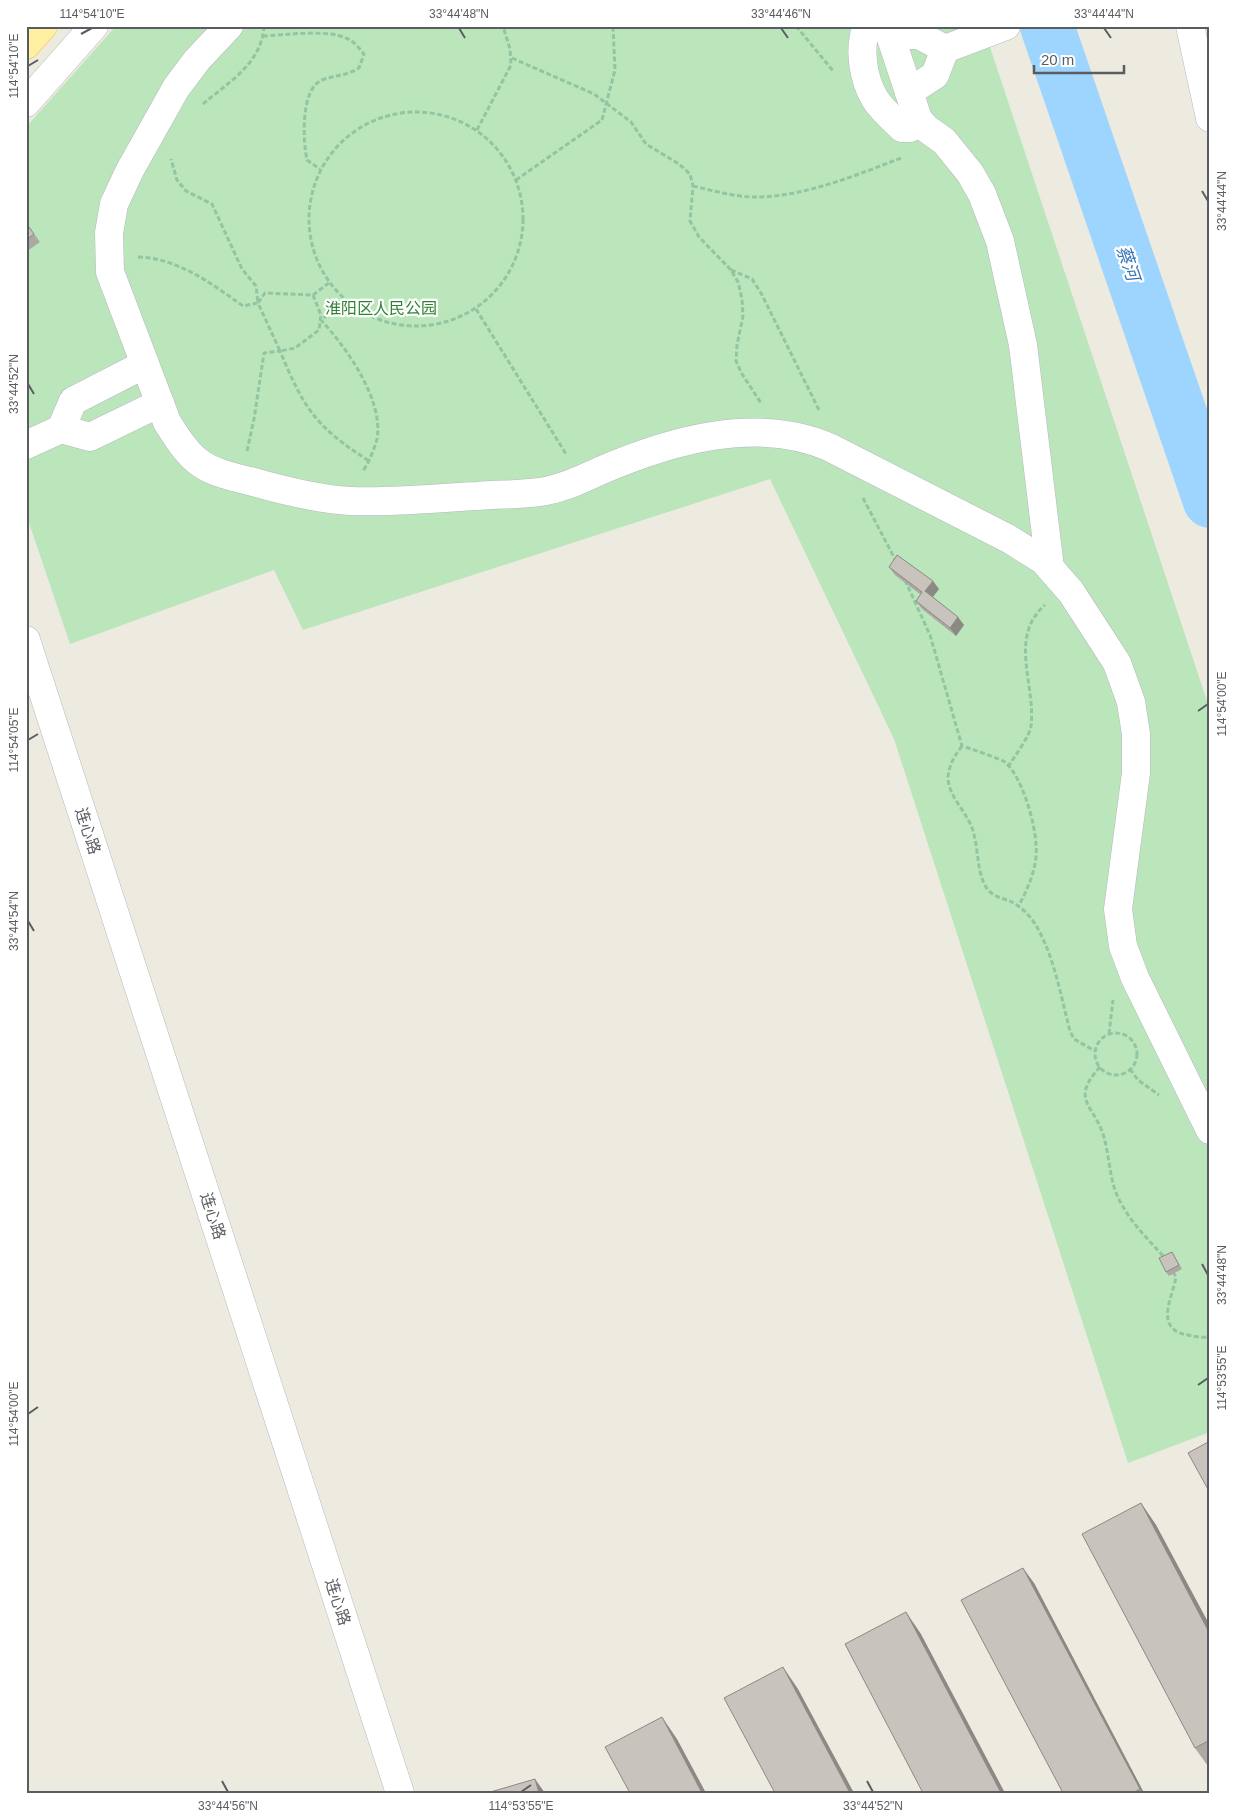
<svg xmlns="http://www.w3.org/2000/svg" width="1236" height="1819" viewBox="0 0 1236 1819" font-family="Arial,'Noto Sans SC',sans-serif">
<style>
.green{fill:#bbe6bb}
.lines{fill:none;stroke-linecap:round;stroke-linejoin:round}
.river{stroke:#9ed5ff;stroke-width:54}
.minor-casing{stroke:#b6b9be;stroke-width:29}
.major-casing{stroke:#f8c94e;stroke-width:29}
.path{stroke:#92c5a1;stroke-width:3;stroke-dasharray:5 2.5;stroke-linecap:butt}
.minor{stroke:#fff;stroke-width:28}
.major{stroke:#fff0a3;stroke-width:28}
.wall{fill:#aca9a3}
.shaded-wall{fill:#8c8984}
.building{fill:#c8c4bd;stroke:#8c8984}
.ticks{fill:none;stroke:#595d62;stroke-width:2}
.labels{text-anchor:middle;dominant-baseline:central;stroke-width:4.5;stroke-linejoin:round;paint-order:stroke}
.park-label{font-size:16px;fill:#2f8333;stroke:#fff}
.street-label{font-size:16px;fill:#595d62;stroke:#fff}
.water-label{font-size:18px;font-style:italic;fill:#3775b6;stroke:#fff}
.neatline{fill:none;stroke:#595d62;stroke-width:2}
.ticks-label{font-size:12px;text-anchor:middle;fill:#595d62}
</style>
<rect width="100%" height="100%" fill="#edeae0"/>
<path class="green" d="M116 26H983L1210 710V1432L1128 1463 894 739 770 479 303 630 274 570 70 644 26 514V127Z"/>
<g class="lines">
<path class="river" d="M1047 26 1210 501"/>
<defs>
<g id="minor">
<path d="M229 26 197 60 176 88 130 170 114 204 109 233 110 272 167 422C176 436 186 453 200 463 214 473 233 477 250 481 281 490 316 499 350 501 392 503 436 498 478 496 500 494 524 495 546 491 567 487 584 478 602 470 672 440 757 416 829 447L1009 539 1044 561 1071 592 1117 663 1131 702 1136 734V773L1118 909 1123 946 1135 978 1210 1130"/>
<path d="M867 26C858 48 863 79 875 99 882 110 893 119 902 128H910L918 119"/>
<path d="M887 26 918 119 927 129 944 141 970 173 982 194 1000 241 1023 345 1050 568"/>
<path d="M1190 26 1210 118"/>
<path d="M890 35H919L945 49 1006 26"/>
<path d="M909 92 935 75 945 49"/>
<path d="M26 103 94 26"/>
<path d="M61 429 90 437 160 403"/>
<path d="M26 445 61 429 73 401 145 364"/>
<path d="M26 640 400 1793"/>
</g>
<path id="major" d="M26 45 43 26"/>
</defs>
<use href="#minor" class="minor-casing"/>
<use href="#major" class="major-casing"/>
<g class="path">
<path d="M796 26 834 72"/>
<path d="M263 36C286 35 326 29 346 38 354 41 359 48 364 54L359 68C346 76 335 75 322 80 300 89 303 142 307 160L320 169"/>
<path d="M512 58 594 94 631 122 646 144 679 164 690 174 693 186 690 221 699 237 731 270 738 282 742 299 743 316 737 345 736 361 742 374 761 403"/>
<path d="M203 104C229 82 262 63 264 26"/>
<circle cx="416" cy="219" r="107"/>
<path d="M477 130 511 65 510 49 503 26"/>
<path d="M516 180 602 120 615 70 613 26"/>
<path d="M693 186C715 191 738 198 761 197 808 195 857 175 901 158"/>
<path d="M138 257C178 258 212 284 243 306L258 303 256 286 242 269 212 204 186 191 177 180 171 159"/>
<path d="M731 270 752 279 761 293 820 412"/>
<path d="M313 295 321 315 319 330 295 348 280 351 258 303 265 293 313 295 330 282"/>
<path d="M346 302 321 320C346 347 384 400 377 439 374 450 369 462 363 471"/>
<path d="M476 309 566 454"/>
<path d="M247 451 254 419 264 353 280 351C304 409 316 427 369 461"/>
<path d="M863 498 896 561"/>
<path d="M905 580 930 635 962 746C969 748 1003 760 1005 762 1022 777 1035 822 1036 845 1038 866 1028 889 1018 907"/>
<path d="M962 746C955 755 949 765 948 777 948 796 966 811 972 828 979 847 976 870 986 887 992 897 1003 898 1012 902 1022 907 1033 919 1038 929 1055 960 1061 997 1070 1031L1074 1039 1095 1051"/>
<path d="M1008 767C1014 757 1030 736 1031 726 1036 685 1008 637 1045 605"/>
<circle cx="1116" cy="1054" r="21"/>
<path d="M1109 1034 1113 1000"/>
<path d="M1100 1067C1070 1100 1093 1104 1103 1134 1109 1153 1109 1172 1115 1190 1125 1217 1146 1237 1165 1258"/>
<path d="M1130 1069 1138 1080 1159 1095"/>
<path d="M1173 1272 1176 1277C1173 1296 1155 1326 1183 1334 1191 1336 1201 1338 1210 1337"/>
</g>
<use href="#minor" class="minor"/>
<use href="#major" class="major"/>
</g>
<g class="wall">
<path d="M26 223 40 242 26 252Z"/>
<path d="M889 567 939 589 933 597 964 625 956 636 922 609 916 601 921 595 895 575Z"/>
<path d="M1172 1252 1182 1269 1169 1276 1166 1272Z"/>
<path d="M1141 1503 1156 1525 1210 1626V1769L1195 1748Z"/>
<path d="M1034 1583 1144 1793H1063Z"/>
</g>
<g class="shaded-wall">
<path d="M933 581 939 589 931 599 925 591Z"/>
<path d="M958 617 964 625 956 636 950 628Z"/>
<path d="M1141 1503 1156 1525 1210 1626V1634Z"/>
<path d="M1023 1568 1034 1583 1144 1793H1142L1140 1789Z"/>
<path d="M906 1612 921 1634 1005 1793H1001Z"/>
<path d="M783 1667 798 1689 854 1793H850Z"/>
<path d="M662 1717 677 1739 706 1793H702Z"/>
<path d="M535 1779 545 1793H539Z"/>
</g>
<g class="building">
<path d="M26 223 34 234 26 240Z"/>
<path d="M897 555 933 581 925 591 958 617 950 628 916 601 922 592 889 567Z"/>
<path d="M1172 1252 1179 1265 1166 1272 1159 1258Z"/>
<path d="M1210 1441V1493L1188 1453Z"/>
<path d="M1141 1503 1210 1634V1740L1195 1748 1082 1534Z"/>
<path d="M1023 1568 1140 1789 1133 1793H1063L961 1600Z"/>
<path d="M906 1612 1001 1793H923L845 1644Z"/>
<path d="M783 1667 850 1793H775L724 1698Z"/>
<path d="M662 1717 702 1793H630L605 1747Z"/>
<path d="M535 1779 539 1793H487Z"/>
<path d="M1210 1790V1793H1204Z"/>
</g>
<path class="ticks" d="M459 28 465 38M781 28 788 38M1104 28 1111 38M81 34 92 28M28 66 38 60M1202 191 1208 201M28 384 34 394M1198 711 1208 704M28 740 38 734M28 921 34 931M1202 1264 1208 1275M1198 1385 1208 1378M28 1414 38 1407M222 1781 228 1792M867 1781 873 1792M521 1792 531 1785"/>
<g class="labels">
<g class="park-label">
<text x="381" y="308">淮阳区人民公园</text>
</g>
<g class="street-label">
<text transform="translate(88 831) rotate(72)">连心路</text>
<text transform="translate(213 1216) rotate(72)">连心路</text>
<text transform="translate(338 1602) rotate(72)">连心路</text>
</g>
<g class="water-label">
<text transform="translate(1128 263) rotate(71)">蔡河</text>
</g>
</g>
<rect width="1236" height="1819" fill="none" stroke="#ffffff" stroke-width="55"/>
<path d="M1034 65v8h90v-8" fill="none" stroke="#595d62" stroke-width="2.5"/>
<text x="1041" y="65" font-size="15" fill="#595d62" stroke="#ffffff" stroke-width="4" paint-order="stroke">20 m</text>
<rect x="28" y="28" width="1180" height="1764" class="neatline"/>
<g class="ticks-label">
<text x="92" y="18">114°54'10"E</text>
<text x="459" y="18">33°44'48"N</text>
<text x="781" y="18">33°44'46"N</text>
<text x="1104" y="18">33°44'44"N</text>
<text transform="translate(14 66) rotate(-90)" y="4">114°54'10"E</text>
<text transform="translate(1222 201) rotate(-90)" y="4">33°44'44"N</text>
<text transform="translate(14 384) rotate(-90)" y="4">33°44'52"N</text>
<text transform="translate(1222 704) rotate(-90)" y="4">114°54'00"E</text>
<text transform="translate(14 740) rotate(-90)" y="4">114°54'05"E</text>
<text transform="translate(14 921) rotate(-90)" y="4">33°44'54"N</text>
<text transform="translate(1222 1275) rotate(-90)" y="4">33°44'48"N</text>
<text transform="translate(1222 1378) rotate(-90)" y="4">114°53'55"E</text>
<text transform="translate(14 1414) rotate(-90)" y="4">114°54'00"E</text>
<text x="228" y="1810">33°44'56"N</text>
<text x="521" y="1810">114°53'55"E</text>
<text x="873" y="1810">33°44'52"N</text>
</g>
</svg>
